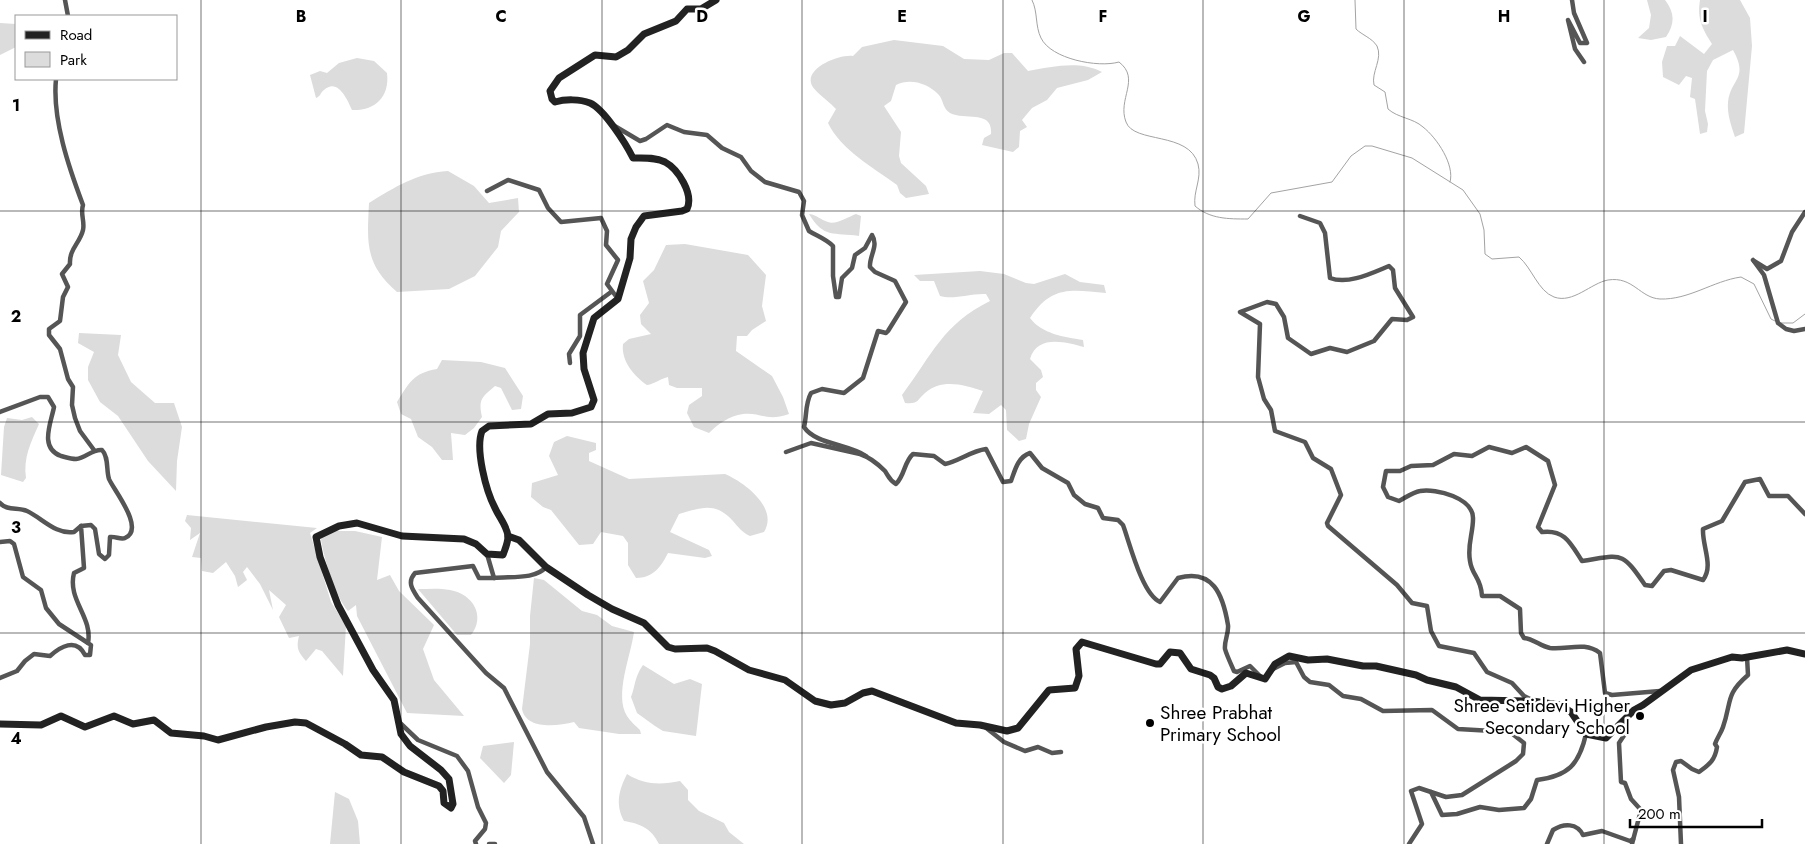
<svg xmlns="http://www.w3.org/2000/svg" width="1805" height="844" viewBox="0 0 1805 844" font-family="Jost,sans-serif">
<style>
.green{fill:#dcdcdc}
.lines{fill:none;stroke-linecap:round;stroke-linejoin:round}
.stream{stroke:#a3a3a3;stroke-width:1}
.minor{stroke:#555;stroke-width:4.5}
.secondary{stroke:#222;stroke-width:7}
.grid{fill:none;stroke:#000;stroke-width:1;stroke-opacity:0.55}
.poi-dot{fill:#000;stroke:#fff;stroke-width:2}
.labels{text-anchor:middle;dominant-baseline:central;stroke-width:5;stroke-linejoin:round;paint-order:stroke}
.poi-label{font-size:19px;fill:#000;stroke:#fff;text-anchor:end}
.grid-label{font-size:16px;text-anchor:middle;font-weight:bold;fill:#000;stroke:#fff;stroke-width:5;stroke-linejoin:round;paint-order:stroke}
</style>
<rect width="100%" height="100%" fill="#fff"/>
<g class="green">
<path d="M1647 0H1665C1675 13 1675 24 1666 37L1651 40 1638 38 1649 28 1651 15Z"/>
<path d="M1700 0H1740L1750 18 1752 46 1744 133 1735 137C1731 125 1727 114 1728 102 1731 78 1749 79 1733 50L1713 60 1707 71 1705 111 1708 124 1707 132 1700 134 1695 99 1690 97 1692 78 1686 76 1679 85 1663 77 1662 62 1667 46H1675L1680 36 1704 54 1712 44C1702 28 1697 19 1700 0Z"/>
<path d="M0 23 16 24V47L0 55Z"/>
<path d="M894 40 943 46 964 59 989 60 1004 53H1012L1028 71C1052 67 1079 60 1102 72L1088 80 1057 88 1047 100 1032 108 1022 120 1027 127 1020 131 1019 147 1013 152 982 145 984 138 991 134C993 109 965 121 950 113 942 108 944 100 938 94 927 83 910 78 896 85L891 101 884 106 901 132 899 156 901 163 926 186 929 194 906 198 900 193 897 185C874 168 841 150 828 123L836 109C830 102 812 90 811 83 807 67 840 54 853 56L862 47Z"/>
<path d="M357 58 374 61 387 73C390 98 374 111 352 110 348 101 338 77 324 90 320 93 321 96 316 98L310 75 320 71 327 73 339 63Z"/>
<path d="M448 171 474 186 489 203 518 198 519 212 501 231 498 247 475 276 449 289 397 292C365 264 367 244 369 203 395 187 417 173 448 171Z"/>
<path d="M809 214C818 215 820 220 828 222 836 225 848 217 856 214L861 216 859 236C834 232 824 239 809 214Z"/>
<path d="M685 244 748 255 766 275 762 306 766 321 752 330 747 336H737L736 351 772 376 783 397 789 414C766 422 761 412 743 414 729 416 718 424 709 433L694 427 687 413 689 405 702 396V388H677L669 385 668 377C659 379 655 384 647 385 634 376 621 361 623 344L629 339 651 334 641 324 640 315 649 303 643 281 654 270 666 245Z"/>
<path d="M980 271 1004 274 1026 283 1034 284 1065 274 1080 282 1104 285 1106 293C1071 290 1052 285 1030 318 1042 334 1064 337 1083 340L1084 347C1066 342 1037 334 1030 359L1041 370 1043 377 1036 383V390L1041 397 1029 424 1026 439 1019 441 1007 430 1006 410 1001 405 989 414 973 413 983 391C964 385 942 378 925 393 916 401 919 404 905 403L902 395C932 355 943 324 990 301L986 294C971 293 954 300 940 296L934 281H920L914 275Z"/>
<path d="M79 333 121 335 118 355 131 382 155 403H174L182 427 177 461 176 491 148 461 118 416 100 402 88 380V367L94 352 78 343Z"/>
<path d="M442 360 481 362 505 368 523 396 521 409 512 410 501 388 495 386C482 397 478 399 482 417L474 428 465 435 451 433 453 460H442L432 447 418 437 411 419 401 414 397 402C409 383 413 373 437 369Z"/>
<path d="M32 417 39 424C31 442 23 458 26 478L23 482 1 475 4 427 7 418 22 420Z"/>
<path d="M567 436 596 443V450L589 453V461L629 479 725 474C744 482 779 508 764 532L750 536C743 533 738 527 733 521 715 501 701 508 679 514L670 532 709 550 712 556 705 558 668 553C661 567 653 578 636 578L628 565V543L623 536 601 532 593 544 579 545 551 510 543 507 531 497 532 483 558 475 549 456 554 442Z"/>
<path d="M187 515 317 528 310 533 331 602 346 626 343 676 322 651 316 649 306 661C298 652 296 648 299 636L289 638 279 617 286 605 269 590 273 610 260 584 247 567 243 572 247 580 238 587 235 576 226 562 213 573 202 571 201 558 192 557 200 533 190 540 191 528 185 521Z"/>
<path d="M327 531H355L382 537 377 580 390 575 399 591 434 625 423 649 434 680 464 716 407 713 357 616 356 605 348 611C336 598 323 556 321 539Z"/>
<path d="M534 578 544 580 582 611 597 615 612 626 634 632C631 655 614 695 627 716 630 721 636 726 640 730L641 734H619L579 728 574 722C557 726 526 730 522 709L530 644V616Z"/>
<path d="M418 589C428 589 440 588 450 590 473 594 486 616 471 635H457Z"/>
<path d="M643 665 674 684 690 679 702 684 696 736 663 731 655 726 637 713 631 697C636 684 634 678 643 665Z"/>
<path d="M514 742 511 775 504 783 480 758 483 746Z"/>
<path d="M627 774C644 785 661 785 680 781L688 790V800L699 811 724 823 729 832 744 844H659C651 828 641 824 624 821 615 804 619 790 627 774Z"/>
<path d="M335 792 349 799 358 821 360 844H330Z"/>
</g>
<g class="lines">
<g class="stream">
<path d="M1032 0C1038 12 1035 26 1041 38 1051 59 1098 68 1119 62 1141 79 1117 99 1126 122 1134 144 1189 131 1198 164 1202 179 1193 191 1195 206 1210 219 1228 219 1248 219L1271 193 1332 182 1351 156 1365 146H1372L1412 158 1463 190 1480 214 1484 230 1485 254 1492 259 1519 257C1532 268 1538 291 1554 297 1573 304 1591 283 1608 280 1633 276 1640 298 1660 299 1689 300 1713 281 1741 277L1754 284 1771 319 1775 321"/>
<path d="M1355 0 1356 29C1362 35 1372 38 1377 46 1383 59 1371 72 1374 85L1385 92 1388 109C1398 118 1413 118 1423 127 1437 138 1455 165 1450 182"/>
<path d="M1781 323H1793L1805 314"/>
</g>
<g class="minor">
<path d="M65 0 68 16"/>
<path d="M1572 0 1574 13 1587 43H1580L1568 20 1575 49 1584 62"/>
<path d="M56 79C52 119 69 168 83 205 80 214 85 221 83 230 80 243 69 249 70 264L62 274 68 287 63 297 60 321 49 329V335L60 349 68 379 73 387 72 405 75 418 80 431 94 450"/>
<path d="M613 125 640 141 646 139 667 125 684 132 707 135 722 148 741 157 751 171 765 182 799 192 804 201 802 215 809 231C817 236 826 239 833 246V276L836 297H839L842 278 852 268 855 255 865 248 872 235C879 246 869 256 870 267L875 272 895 281 906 302 888 331 886 333 878 331 863 378 844 393 822 389 811 393C805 404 807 415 804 427 815 444 848 444 866 456"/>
<path d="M487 191 508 180 539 190 548 208 561 222 601 218 607 231 606 245 618 260 607 284 618 299"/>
<path d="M1300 216 1320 223 1325 233 1330 278C1348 285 1372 273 1389 266L1393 270 1395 288 1413 317 1407 320 1392 319 1374 341 1347 352 1330 348 1311 354 1288 338 1284 317 1276 304 1267 302 1240 312 1260 324 1258 377 1264 399 1271 410 1275 431 1305 442 1313 458 1331 469 1341 495 1327 523 1328 526 1397 585 1412 603 1427 606 1431 631 1439 646 1474 653 1487 672 1512 683 1524 696 1530 699"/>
<path d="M1753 260 1764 275 1778 323 1786 329 1794 331 1805 329"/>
<path d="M1754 261 1767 269 1781 261 1792 232 1805 212"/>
<path d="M570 363 569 354 580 336V315L611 292"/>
<path d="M0 412 40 397H48L54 407C51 423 39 448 61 456 65 457 71 459 76 459 86 458 92 449 102 450 109 457 106 470 109 479 113 489 146 529 125 538 121 540 115 536 110 537L109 555 105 559 99 554 95 529 91 525 81 526 84 568 74 573C67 600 93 617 88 643L91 645 90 655H85C76 637 60 647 50 656L34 654 25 661 17 671 0 678"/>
<path d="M786 452 811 443 860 454C869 457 878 464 885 471 889 477 889 480 896 484 905 475 904 462 913 454L934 456 945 464C959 461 971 451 986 449L1003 482 1011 481C1015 470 1018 457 1030 453L1042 468 1068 483 1074 495 1085 504 1098 508 1103 518 1118 520 1123 525C1130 544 1142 594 1160 602L1178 578C1213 568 1223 595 1228 625 1229 633 1224 641 1225 649 1227 656 1231 664 1234 671L1237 672 1250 666 1262 678"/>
<path d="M0 503C7 511 18 507 27 511 42 518 56 535 74 532L81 526"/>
<path d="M0 542 10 541 14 544 23 577 41 590 46 608 59 624 88 643"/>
<path d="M487 554 494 578H479L473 566 415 573C407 582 412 589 418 598L486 673 504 688 547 772 584 817 593 844"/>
<path d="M494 578C510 576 535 580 546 567"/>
<path d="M1273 669 1285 663 1296 662 1304 677 1310 682 1329 685 1343 696 1361 699 1383 711 1432 710 1458 729 1510 732 1524 743 1523 754 1516 761 1462 795 1446 797 1431 792"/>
<path d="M1660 691 1612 695 1605 693 1600 653C1584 641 1568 650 1550 648 1540 646 1534 639 1524 638L1521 633 1520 609 1500 596H1482C1481 577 1472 576 1470 561 1467 545 1473 534 1473 519 1474 498 1436 488 1420 491 1413 492 1405 498 1399 501L1388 497 1383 487 1386 471H1400L1411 466 1433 465 1454 454 1472 456 1489 447 1512 453 1526 447 1548 461 1555 485 1538 527 1542 532C1565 529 1571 544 1582 561 1622 555 1621 550 1645 585L1652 586 1664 571 1671 570 1703 580C1714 566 1702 546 1703 529L1722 521 1745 482 1760 479 1769 496H1788L1805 514"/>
<path d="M398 721 418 740 457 756 468 771 478 807 486 823 485 829 475 841 476 844"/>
<path d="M1619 726 1625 734 1619 743 1621 782 1625 783 1631 799 1641 810 1632 844"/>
<path d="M985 727 1004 742 1025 751 1038 747 1052 753 1061 752"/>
<path d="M489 844H495"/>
<path d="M1409 844 1422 824 1411 791 1419 788 1431 792 1442 815 1457 814 1480 807 1499 810 1524 808 1531 799 1537 780C1568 776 1579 765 1586 734"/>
<path d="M1547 844 1553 830C1564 823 1577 823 1583 835L1602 831 1630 841 1633 839"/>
<path d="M1681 844 1679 797 1673 770 1676 762 1681 761 1692 769 1699 772C1710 764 1715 760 1717 747L1715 744C1717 738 1721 733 1723 727 1732 701 1725 695 1748 675L1747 657"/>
</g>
<g class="secondary">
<path d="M508 536 519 540 546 567 588 595 612 609 644 623 668 647 675 649 707 648 715 651 749 670 785 680 815 701 831 705 845 703 863 693 872 691 956 723 980 725 1007 731 1018 728 1049 690 1075 688 1079 676 1076 649 1082 642 1156 664H1160L1170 652 1180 653 1191 669 1210 675 1214 678 1218 687 1222 689 1231 686 1246 673 1265 679 1275 664 1289 656 1308 660 1327 659 1363 666H1376L1416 675 1427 680 1456 687 1480 700 1532 701 1560 705 1571 712 1586 734 1606 738 1634 710 1643 705 1691 670 1732 657 1742 658 1787 650 1805 654"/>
<path d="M0 724 41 725 61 716 85 727 114 716 133 724 154 720 171 733 204 736 218 740 266 727 295 722 306 723 345 744 361 755 382 757 404 772 439 786 443 791 444 803 451 808 453 804 449 779 441 770 410 746 401 734 394 700 373 670 338 605 320 557 316 537 339 526 357 523 402 536 464 539 476 544 487 554 503 555C505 549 508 543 508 536 507 526 499 517 495 508 486 491 475 449 482 431L489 426 531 424 548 414 572 413 591 407 594 400 584 369 583 353 594 318 618 299 630 258 631 239 636 227 644 216 682 211 687 209C694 194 678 169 665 162 655 157 643 158 633 158 626 144 604 109 590 103 580 99 565 99 555 102L552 99 550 91 559 78 595 55 616 57 628 50 644 34 676 21 687 9H701L716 0"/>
</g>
</g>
<path class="grid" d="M201 0V844M401 0V844M602 0V844M802 0V844M1003 0V844M1203 0V844M1404 0V844M1604 0V844M0 211H1805M0 422H1805M0 633H1805"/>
<g class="poi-dot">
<circle cx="1640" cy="716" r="5"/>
<circle cx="1150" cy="723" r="5"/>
</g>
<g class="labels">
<g class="poi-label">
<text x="1630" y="705">Shree Setidevi Higher<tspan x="1630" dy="22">Secondary School</tspan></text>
<text x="1160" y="712" text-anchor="start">Shree Prabhat<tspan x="1160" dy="22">Primary School</tspan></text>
</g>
</g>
<g class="grid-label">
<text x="301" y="22">B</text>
<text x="501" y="22">C</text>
<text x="702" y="22">D</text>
<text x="902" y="22">E</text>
<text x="1103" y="22">F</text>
<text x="1304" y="22">G</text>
<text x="1504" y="22">H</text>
<text x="1705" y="22">I</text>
<text x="16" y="111">1</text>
<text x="16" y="322">2</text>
<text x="16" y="533">3</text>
<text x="16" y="744">4</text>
</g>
<rect x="15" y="15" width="162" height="65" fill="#ffffff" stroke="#999999"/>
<rect x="25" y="31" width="25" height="8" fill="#222222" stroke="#999999"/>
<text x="60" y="40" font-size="15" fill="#000000">Road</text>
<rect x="25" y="52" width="25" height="15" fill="#dcdcdc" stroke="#999999"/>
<text x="60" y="65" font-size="15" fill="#000000">Park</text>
<path d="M1630 819v8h132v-8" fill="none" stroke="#000000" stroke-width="2.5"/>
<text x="1638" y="819" font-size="15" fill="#000000" stroke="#ffffff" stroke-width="4" paint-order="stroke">200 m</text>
</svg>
